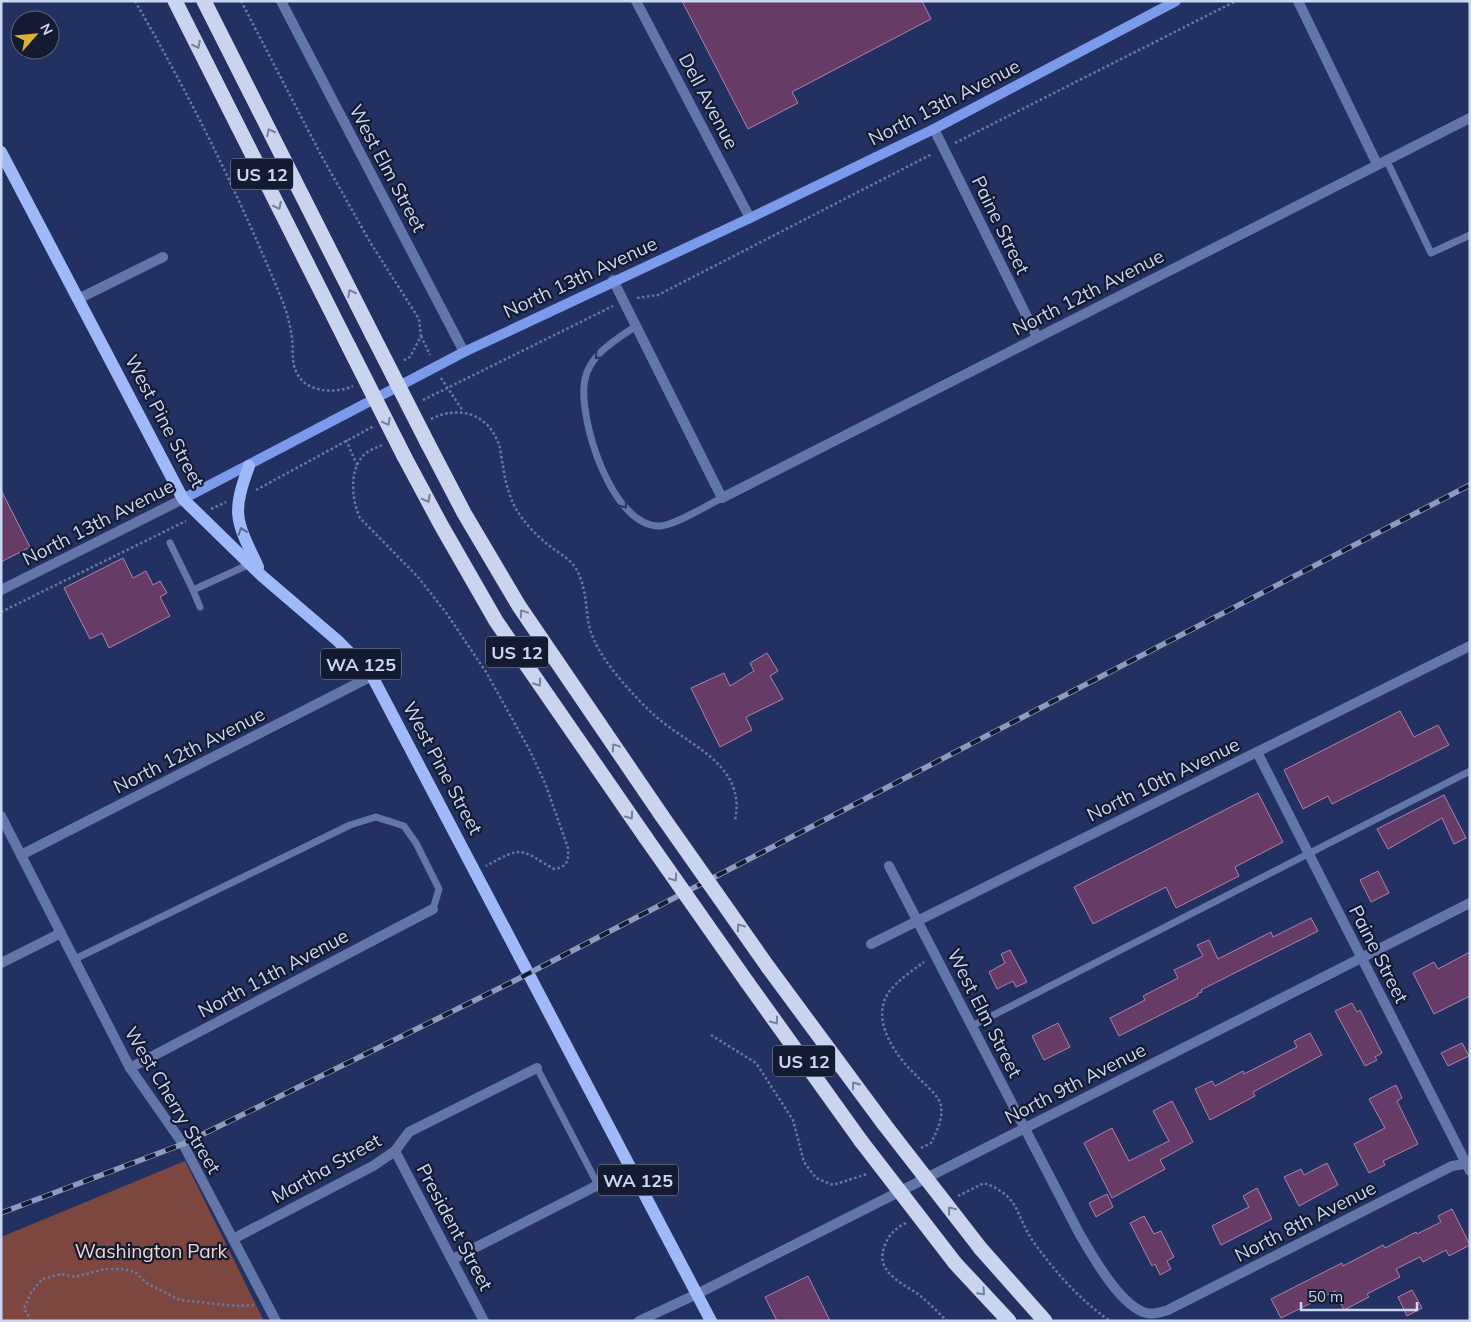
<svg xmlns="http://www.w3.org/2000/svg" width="1471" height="1322" viewBox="0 0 1471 1322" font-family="Mulish,sans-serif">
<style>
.green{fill:#7d4740}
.building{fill:#663b65;stroke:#af80ae}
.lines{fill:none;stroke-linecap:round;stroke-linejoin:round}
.path{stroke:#6a78a0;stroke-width:2.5;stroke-dasharray:2.5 2.5;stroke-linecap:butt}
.service{stroke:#6376a9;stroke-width:7}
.minor{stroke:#6376a9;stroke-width:10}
.tertiary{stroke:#6376a9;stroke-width:10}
.secondary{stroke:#7c9aeb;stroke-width:10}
.primary{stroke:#a0b9f8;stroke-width:12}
.motorway{stroke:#cad4ee;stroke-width:15}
.rail-casing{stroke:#8d9bbf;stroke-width:5.5}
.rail{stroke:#141b31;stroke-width:4;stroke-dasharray:11;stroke-linecap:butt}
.motorway-bridge{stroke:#cad4ee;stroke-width:15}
.oneway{stroke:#788199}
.oneway2{stroke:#2c3655}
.oneway3{stroke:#5a6a94}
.labels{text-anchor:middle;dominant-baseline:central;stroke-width:4.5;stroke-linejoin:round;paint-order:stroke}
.shield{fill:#141b31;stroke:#939fba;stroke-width:1}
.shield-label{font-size:18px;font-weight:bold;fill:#cad7f4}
.street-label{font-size:19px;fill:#cad7f4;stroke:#141b31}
.park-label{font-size:19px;fill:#f0d5d1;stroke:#141b31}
</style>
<rect width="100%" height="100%" fill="#223161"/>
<path class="green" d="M185 1161 264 1321H1V1237Z"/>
<g class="building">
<path d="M682 1H922L931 19 792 92 798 103 748 129Z"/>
<path d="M1 490 30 547 1 562Z"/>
<path d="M123 558 133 578 146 571 153 585 160 581 167 593 160 597 170 616 109 648 102 633 90 639 64 588Z"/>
<path d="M767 653 778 671 770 676 783 699 746 717 752 730 720 747 691 688 724 673 730 686 754 671 750 663Z"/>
<path d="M1400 711 1414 737 1438 725 1449 745 1332 804 1328 796 1303 809 1284 770Z"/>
<path d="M1258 793 1283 842 1235 867 1239 876 1176 908 1166 887 1093 924 1074 887Z"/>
<path d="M1444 795 1466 838 1454 844 1442 818 1388 849 1377 829Z"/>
<path d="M1378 871 1389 893 1371 902 1360 880Z"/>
<path d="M1311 918 1318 931 1201 990 1202 992 1197 994 1198 996 1119 1036 1110 1018 1145 1000 1143 996 1178 978 1174 970 1203 956 1197 945 1209 940 1218 959 1271 932 1273 937Z"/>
<path d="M1010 950 1027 982 1016 987 1013 981 997 989 989 972 1005 963 1001 954Z"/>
<path d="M1470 952V996L1434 1014 1413 973 1434 962 1438 969Z"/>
<path d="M1352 1003 1357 1012 1360 1010 1382 1053 1375 1057 1377 1060 1365 1066 1335 1011Z"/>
<path d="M1058 1023 1070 1047 1044 1060 1032 1036Z"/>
<path d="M1310 1033 1322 1055 1253 1092 1255 1096 1210 1120 1195 1089 1212 1081 1215 1086 1243 1071 1244 1074 1297 1047 1294 1041Z"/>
<path d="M1462 1043 1469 1056 1448 1066 1441 1053Z"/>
<path d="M1396 1085 1402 1098 1397 1101 1418 1144 1383 1161 1385 1165 1369 1173 1354 1144 1385 1128 1369 1099Z"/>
<path d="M1172 1101 1193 1142 1160 1160 1165 1169 1112 1198 1084 1143 1112 1128 1129 1161 1169 1141 1153 1111Z"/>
<path d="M1327 1163 1338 1185 1299 1206 1284 1177 1301 1169 1304 1175Z"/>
<path d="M1257 1188 1272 1219 1221 1245 1212 1226 1249 1207 1243 1196Z"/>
<path d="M1107 1194 1113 1207 1096 1217 1089 1203Z"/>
<path d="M1452 1209 1470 1245 1449 1256 1446 1250 1423 1262 1420 1257 1396 1269 1400 1277 1367 1294 1369 1297 1344 1310 1335 1291 1281 1318 1271 1299 1342 1263 1343 1266 1383 1245 1385 1248 1416 1232 1417 1234 1441 1222 1438 1216Z"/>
<path d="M1144 1216 1154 1234 1161 1231 1174 1257 1167 1261 1171 1269 1160 1275 1155 1264 1152 1266 1130 1223Z"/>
<path d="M808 1276 830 1321H777L765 1297Z"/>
<path d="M1412 1290 1422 1308 1407 1316 1398 1297Z"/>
</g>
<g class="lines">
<g class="path">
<path d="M135 1C190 96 238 193 280 295 286 309 290 323 292 338 294 353 290 365 300 378 311 393 338 393 353 386"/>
<path d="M241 1 321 155 370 242 419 319 421 336 410 357 402 361"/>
<path d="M955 143 1236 1"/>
<path d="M637 298 658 295 932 154"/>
<path d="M421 336 430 355"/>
<path d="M441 378 463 411"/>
<path d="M423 400 613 306"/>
<path d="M431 419C457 406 485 412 497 440 501 447 501 458 503 466 505 481 509 496 516 509 523 521 535 534 546 543 555 551 568 557 575 567 590 591 583 617 594 640 605 665 633 695 653 714 686 745 747 763 735 820"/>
<path d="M346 440 357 465"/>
<path d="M382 445C376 448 366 451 362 457 349 473 352 501 360 518L418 577 447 614 486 672 529 749 545 783 568 848C569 861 567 867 554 869 519 849 524 845 486 866"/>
<path d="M256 490 374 426"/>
<path d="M211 509 226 502"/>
<path d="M1 612 186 521"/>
<path d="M711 1035 756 1063 793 1120 804 1162 816 1178 833 1185 867 1174"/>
<path d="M921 1148 931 1143C937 1131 943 1119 941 1106 939 1095 924 1084 917 1076 897 1058 869 1020 889 992 898 980 912 971 924 962"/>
<path d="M958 1196 984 1183C1022 1197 1014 1215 1035 1244 1056 1273 1080 1300 1110 1321"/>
<path d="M906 1223C896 1228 889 1234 885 1245 874 1271 900 1282 918 1294 928 1302 938 1312 947 1321"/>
<path d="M31 1321 24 1308 31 1293 42 1279 62 1274 75 1277 105 1269H123L135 1272 148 1284 180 1300 236 1306 254 1305"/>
</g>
<g class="service">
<path d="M1386 159 1431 253 1470 235"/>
<path d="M636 326C617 339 590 354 585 379 577 417 612 528 660 526 676 525 707 505 722 498"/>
<path d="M170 543 193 590"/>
<path d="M200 607 193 590 250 564"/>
<path d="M75 959 350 825 376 817 404 826 416 843 439 889 433 909"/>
<path d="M972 1026 1470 771"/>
<path d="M537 1068 598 1185"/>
</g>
<g class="minor">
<path d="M281 1 464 352"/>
<path d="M636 1 750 218"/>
<path d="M1298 1 1377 164"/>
<path d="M934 129 1037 337"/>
<path d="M613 280 722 498 1470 118"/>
<path d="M78 299 163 257"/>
<path d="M1257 752 1470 1171"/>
<path d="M1 816 130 1068 183 1144 276 1321"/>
<path d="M21 855 372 676"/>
<path d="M889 866 1079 1233C1092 1255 1120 1306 1146 1313 1154 1315 1161 1312 1168 1310L1452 1166 1470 1163"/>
<path d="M871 944 1470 646"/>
<path d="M1 963 61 933"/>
<path d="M130 1068 433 909"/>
<path d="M395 1151 484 1321"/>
<path d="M233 1239 373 1166 395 1151 409 1132 537 1068"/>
<path d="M453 1259 598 1185"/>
<path d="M639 1321 697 1294"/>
</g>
<g class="tertiary">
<path d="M1 590 183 499"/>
<path d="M697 1294 1470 903"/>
</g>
<path class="secondary" d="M183 499 464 352 750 218 934 129 1176 1"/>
<g class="primary">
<path d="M1 152 183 499 262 576 338 641 372 676 711 1321"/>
<path d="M249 466C231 515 236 520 258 567"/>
</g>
<g class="motorway">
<path d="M175 1 349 347"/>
<path d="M204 1 373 336"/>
<path d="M427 442 464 513 519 606 662 816"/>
<path d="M404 456 441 525 496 621 646 838"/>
<path d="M768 967 884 1124"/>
<path d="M747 982 861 1141"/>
<path d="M981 1249 1045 1321"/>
<path d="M955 1263 1009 1321"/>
</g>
<defs>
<path id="rail" d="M1 1213 183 1144 514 981 1470 485"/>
</defs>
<use href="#rail" class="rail-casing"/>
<use href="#rail" class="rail"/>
<g class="motorway-bridge">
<path d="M373 336 427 442"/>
<path d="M349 347 404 456"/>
<path d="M662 816 768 967"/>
<path d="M646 838 747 982"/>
<path d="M884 1124 981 1249"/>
<path d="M861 1141 955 1263"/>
</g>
</g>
<defs><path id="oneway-chevron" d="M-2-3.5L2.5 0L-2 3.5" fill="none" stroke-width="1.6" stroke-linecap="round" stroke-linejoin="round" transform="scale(1.25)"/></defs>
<g class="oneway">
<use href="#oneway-chevron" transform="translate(197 45) rotate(63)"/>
<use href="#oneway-chevron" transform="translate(270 132) rotate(-117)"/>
<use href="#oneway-chevron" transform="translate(278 206) rotate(63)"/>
<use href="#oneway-chevron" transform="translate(351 293) rotate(-117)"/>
<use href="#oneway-chevron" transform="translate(387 422) rotate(63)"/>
<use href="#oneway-chevron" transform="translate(427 499) rotate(62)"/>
<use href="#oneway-chevron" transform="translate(523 613) rotate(-124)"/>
<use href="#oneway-chevron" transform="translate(538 683) rotate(55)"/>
<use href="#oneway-chevron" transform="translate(615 747) rotate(-124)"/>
<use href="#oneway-chevron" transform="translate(630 816) rotate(55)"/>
<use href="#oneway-chevron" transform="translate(674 878) rotate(55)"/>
<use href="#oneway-chevron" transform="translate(740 927) rotate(-125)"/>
<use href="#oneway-chevron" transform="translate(775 1021) rotate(54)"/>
<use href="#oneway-chevron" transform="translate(855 1085) rotate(-126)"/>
<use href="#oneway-chevron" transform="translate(951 1210) rotate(-128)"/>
<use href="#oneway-chevron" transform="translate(982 1292) rotate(47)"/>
</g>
<g class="oneway2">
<use href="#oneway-chevron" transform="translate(598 356) rotate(134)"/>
<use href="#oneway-chevron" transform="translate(624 505) rotate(53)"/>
</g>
<use class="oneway3" href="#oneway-chevron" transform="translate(242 531) rotate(-109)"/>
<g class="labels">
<g class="shield">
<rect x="231" y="158.5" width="62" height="31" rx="4"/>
<rect x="486" y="636.5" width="62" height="31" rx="4"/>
<rect x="321" y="648.5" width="80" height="31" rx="4"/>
<rect x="773" y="1045.5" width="62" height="31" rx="4"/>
<rect x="598" y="1164.5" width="80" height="31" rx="4"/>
</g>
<g class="shield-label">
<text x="262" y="174">US 12</text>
<text x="517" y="652">US 12</text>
<text x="361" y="664">WA 125</text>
<text x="804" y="1061">US 12</text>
<text x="638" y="1180">WA 125</text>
</g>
<g class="street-label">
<text transform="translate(709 101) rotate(62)">Dell Avenue</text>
<text transform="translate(944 102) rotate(-27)">North 13th Avenue</text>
<text transform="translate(388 168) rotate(62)">West Elm Street</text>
<text transform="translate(1001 225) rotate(64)">Paine Street</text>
<text transform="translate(580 277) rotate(-25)">North 13th Avenue</text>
<text transform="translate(1088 292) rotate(-27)">North 12th Avenue</text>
<text transform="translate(165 421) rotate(62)">West Pine Street</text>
<text transform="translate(98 522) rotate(-27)">North 13th Avenue</text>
<text transform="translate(189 750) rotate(-27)">North 12th Avenue</text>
<text transform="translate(443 768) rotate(62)">West Pine Street</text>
<text transform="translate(1163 779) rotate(-26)">North 10th Avenue</text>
<text transform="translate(1379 954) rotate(63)">Paine Street</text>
<text transform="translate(273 973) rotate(-28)">North 11th Avenue</text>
<text transform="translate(985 1013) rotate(63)">West Elm Street</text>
<text transform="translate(1075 1083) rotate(-27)">North 9th Avenue</text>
<text transform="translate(173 1100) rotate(59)">West Cherry Street</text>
<text transform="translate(326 1168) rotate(-29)">Martha Street</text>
<text transform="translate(1305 1221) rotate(-27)">North 8th Avenue</text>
<text transform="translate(455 1227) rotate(62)">President Street</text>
</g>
<g class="park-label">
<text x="151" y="1251">Washington Park</text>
</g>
</g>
<rect width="1471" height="1322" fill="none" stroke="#cad7f4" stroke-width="5"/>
<g transform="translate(35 35) rotate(63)"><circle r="24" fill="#141b31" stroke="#5d667f"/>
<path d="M0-4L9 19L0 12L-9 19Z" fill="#deb133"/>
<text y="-8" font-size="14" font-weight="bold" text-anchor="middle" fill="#cad7f4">N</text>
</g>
<path d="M1301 1302v8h116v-8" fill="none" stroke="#cad7f4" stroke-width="2.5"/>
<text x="1308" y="1302" font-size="15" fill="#cad7f4" stroke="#141b31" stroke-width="4" paint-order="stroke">50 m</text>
</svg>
